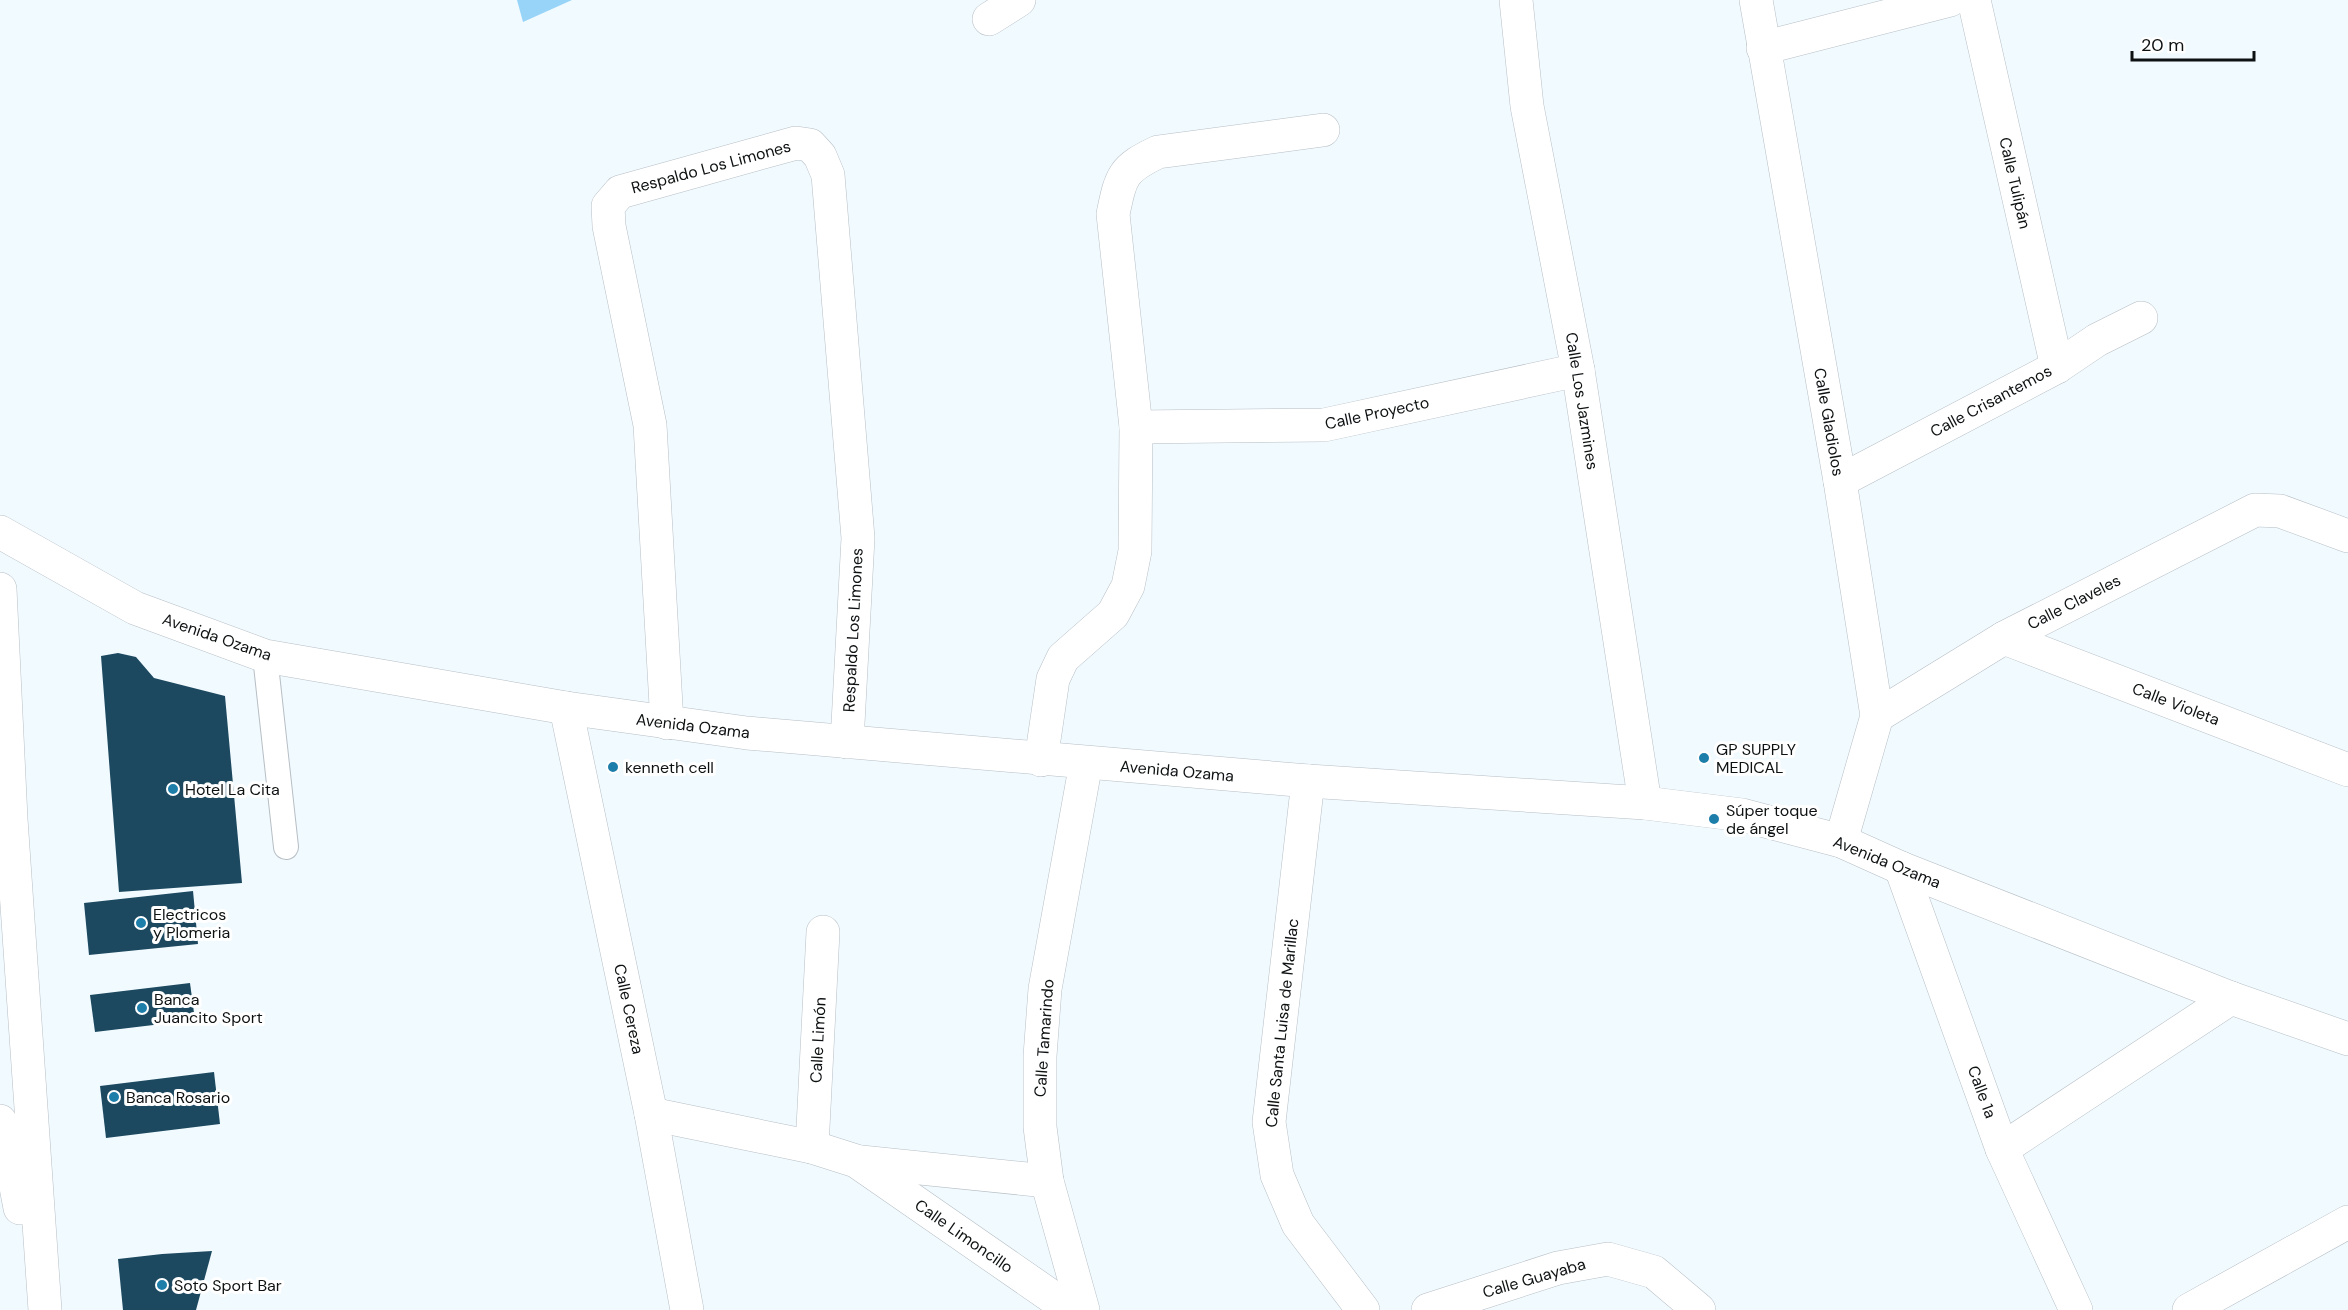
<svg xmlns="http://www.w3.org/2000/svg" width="2348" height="1310" viewBox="0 0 2348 1310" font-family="'DM Sans',sans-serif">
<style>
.green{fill:#97d4f8}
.building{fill:#1c4960}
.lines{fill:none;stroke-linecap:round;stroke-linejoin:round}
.lane-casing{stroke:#b7bfc5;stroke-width:26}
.street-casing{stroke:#b7bfc5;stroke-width:34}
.secondary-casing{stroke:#b7bfc5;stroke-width:34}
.primary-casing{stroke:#b7bfc5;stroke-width:34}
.lane{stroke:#fff;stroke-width:24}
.street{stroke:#fff;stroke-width:33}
.secondary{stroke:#fff;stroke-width:33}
.primary{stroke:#fff;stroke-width:33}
.poi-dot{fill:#1e7eaa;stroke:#fff;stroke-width:2}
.labels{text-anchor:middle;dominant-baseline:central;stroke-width:6;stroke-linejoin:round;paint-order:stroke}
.street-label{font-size:16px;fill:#0e1112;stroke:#fff}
.poi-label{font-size:16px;fill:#0e1112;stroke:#fff;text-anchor:start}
</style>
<rect width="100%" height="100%" fill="#f1faff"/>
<path class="green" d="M517 0H572L523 22Z"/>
<g class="building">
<path d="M118 653 136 657 154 678 225 696 242 883 119 892 101 656Z"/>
<path d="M193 891 198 944 89 955 84 903Z"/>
<path d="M190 983 195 1020 95 1032 90 995Z"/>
<path d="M214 1072 220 1124 106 1138 100 1086Z"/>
<path d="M212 1251 196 1310H123L118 1259 162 1254Z"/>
</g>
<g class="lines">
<defs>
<path id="lane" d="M265 656 286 847"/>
<g id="street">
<path d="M1516 0 1527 106 1578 370 1645 803"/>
<path d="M1756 0 1840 481 1877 716 1841 841"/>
<path d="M1974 0 2057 367"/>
<path d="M989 19 1019 0"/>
<path d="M1763 48 1950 0"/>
<path d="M1136 427 1324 425 1578 370"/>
<path d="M1840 481 2057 367 2097 340 2141 318"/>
<path d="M2004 638 2348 770"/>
<path d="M566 708 651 1114 687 1310"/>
<path d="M1877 716 2004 638 2255 510 2280 511 2348 536"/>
<path d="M667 723 650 425 609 226 608 206 620 192 796 143 810 145 820 156 828 175 858 538 847 742"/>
<path d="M1041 760 1053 679 1063 658 1113 614 1128 586 1135 551 1136 427 1113 214C1121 176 1122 169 1158 152L1323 130"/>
<path d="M1308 781 1269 1122 1277 1175 1298 1224 1363 1310"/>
<path d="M1901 868 2002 1149 2076 1310"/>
<path d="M651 1114 812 1147 856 1161 1071 1310"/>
<path d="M812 1147 823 932"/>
<path d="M2002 1149 2231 998"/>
<path d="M861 1162 1047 1181"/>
<path d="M1083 1310 1047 1181 1040 1127V1056L1045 989 1086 763"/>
<path d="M1428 1310 1558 1268 1608 1259 1654 1272 1699 1310"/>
<path d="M2189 1310 2348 1222"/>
</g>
<path id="secondary" d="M0 532 135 608 265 656 566 708 747 733 1308 781 1645 803 1742 815 1841 841 1901 868 2231 998 2348 1039"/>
<g id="primary">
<path d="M0 589 11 819 45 1310"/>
<path d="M0 1121 13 1171 20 1208"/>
</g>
</defs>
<use href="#lane" class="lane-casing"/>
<use href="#street" class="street-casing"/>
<use href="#secondary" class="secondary-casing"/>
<use href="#primary" class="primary-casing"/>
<use href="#lane" class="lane"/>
<use href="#street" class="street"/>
<use href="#secondary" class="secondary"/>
<use href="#primary" class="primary"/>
</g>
<g class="poi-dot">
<circle cx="1704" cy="758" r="6"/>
<circle cx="613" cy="767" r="6"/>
<circle cx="173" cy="789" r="6"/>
<circle cx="1714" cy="819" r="6"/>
<circle cx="141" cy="923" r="6"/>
<circle cx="142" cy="1008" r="6"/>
<circle cx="114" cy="1097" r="6"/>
<circle cx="162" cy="1285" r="6"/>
</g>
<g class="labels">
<g class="street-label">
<text transform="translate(711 167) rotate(-15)">Respaldo Los Limones</text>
<text transform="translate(2015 183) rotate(77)">Calle Tulipán</text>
<text transform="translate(1582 401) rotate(81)">Calle Los Jazmines</text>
<text transform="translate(1991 401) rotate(-28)">Calle Crisantemos</text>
<text transform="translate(1377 413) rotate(-12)">Calle Proyecto</text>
<text transform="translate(1829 422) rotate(80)">Calle Gladiolos</text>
<text transform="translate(2074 602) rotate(-27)">Calle Claveles</text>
<text transform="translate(853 630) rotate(-87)">Respaldo Los Limones</text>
<text transform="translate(217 637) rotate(19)">Avenida Ozama</text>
<text transform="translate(2176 704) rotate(21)">Calle Violeta</text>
<text transform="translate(693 726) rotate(7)">Avenida Ozama</text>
<text transform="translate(1177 771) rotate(5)">Avenida Ozama</text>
<text transform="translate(1887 862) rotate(22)">Avenida Ozama</text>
<text transform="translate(629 1009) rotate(78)">Calle Cereza</text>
<text transform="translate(1282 1023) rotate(-84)">Calle Santa Luisa de Marillac</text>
<text transform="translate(1044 1038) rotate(-86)">Calle Tamarindo</text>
<text transform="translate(818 1040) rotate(-87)">Calle Limón</text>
<text transform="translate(1982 1092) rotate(70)">Calle 1a</text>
<text transform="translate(964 1236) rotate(35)">Calle Limoncillo</text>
<text transform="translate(1534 1278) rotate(-16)">Calle Guayaba</text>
</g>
<g class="poi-label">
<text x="1716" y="749">GP SUPPLY<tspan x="1716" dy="18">MEDICAL</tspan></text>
<text x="625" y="767">kenneth cell</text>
<text x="185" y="789">Hotel La Cita</text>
<text x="1726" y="810">Súper toque<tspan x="1726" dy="18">de ángel</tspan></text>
<text x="153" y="914">Electricos<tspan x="153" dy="18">y Plomeria</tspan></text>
<text x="154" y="999">Banca<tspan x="154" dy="18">Juancito Sport</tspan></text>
<text x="126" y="1097">Banca Rosario</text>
<text x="174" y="1285">Soto Sport Bar</text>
</g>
</g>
<path d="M2132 51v9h122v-9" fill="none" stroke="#0e1112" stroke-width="3"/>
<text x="2141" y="51" font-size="18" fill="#0e1112" stroke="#ffffff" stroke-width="4.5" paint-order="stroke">20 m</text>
</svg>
